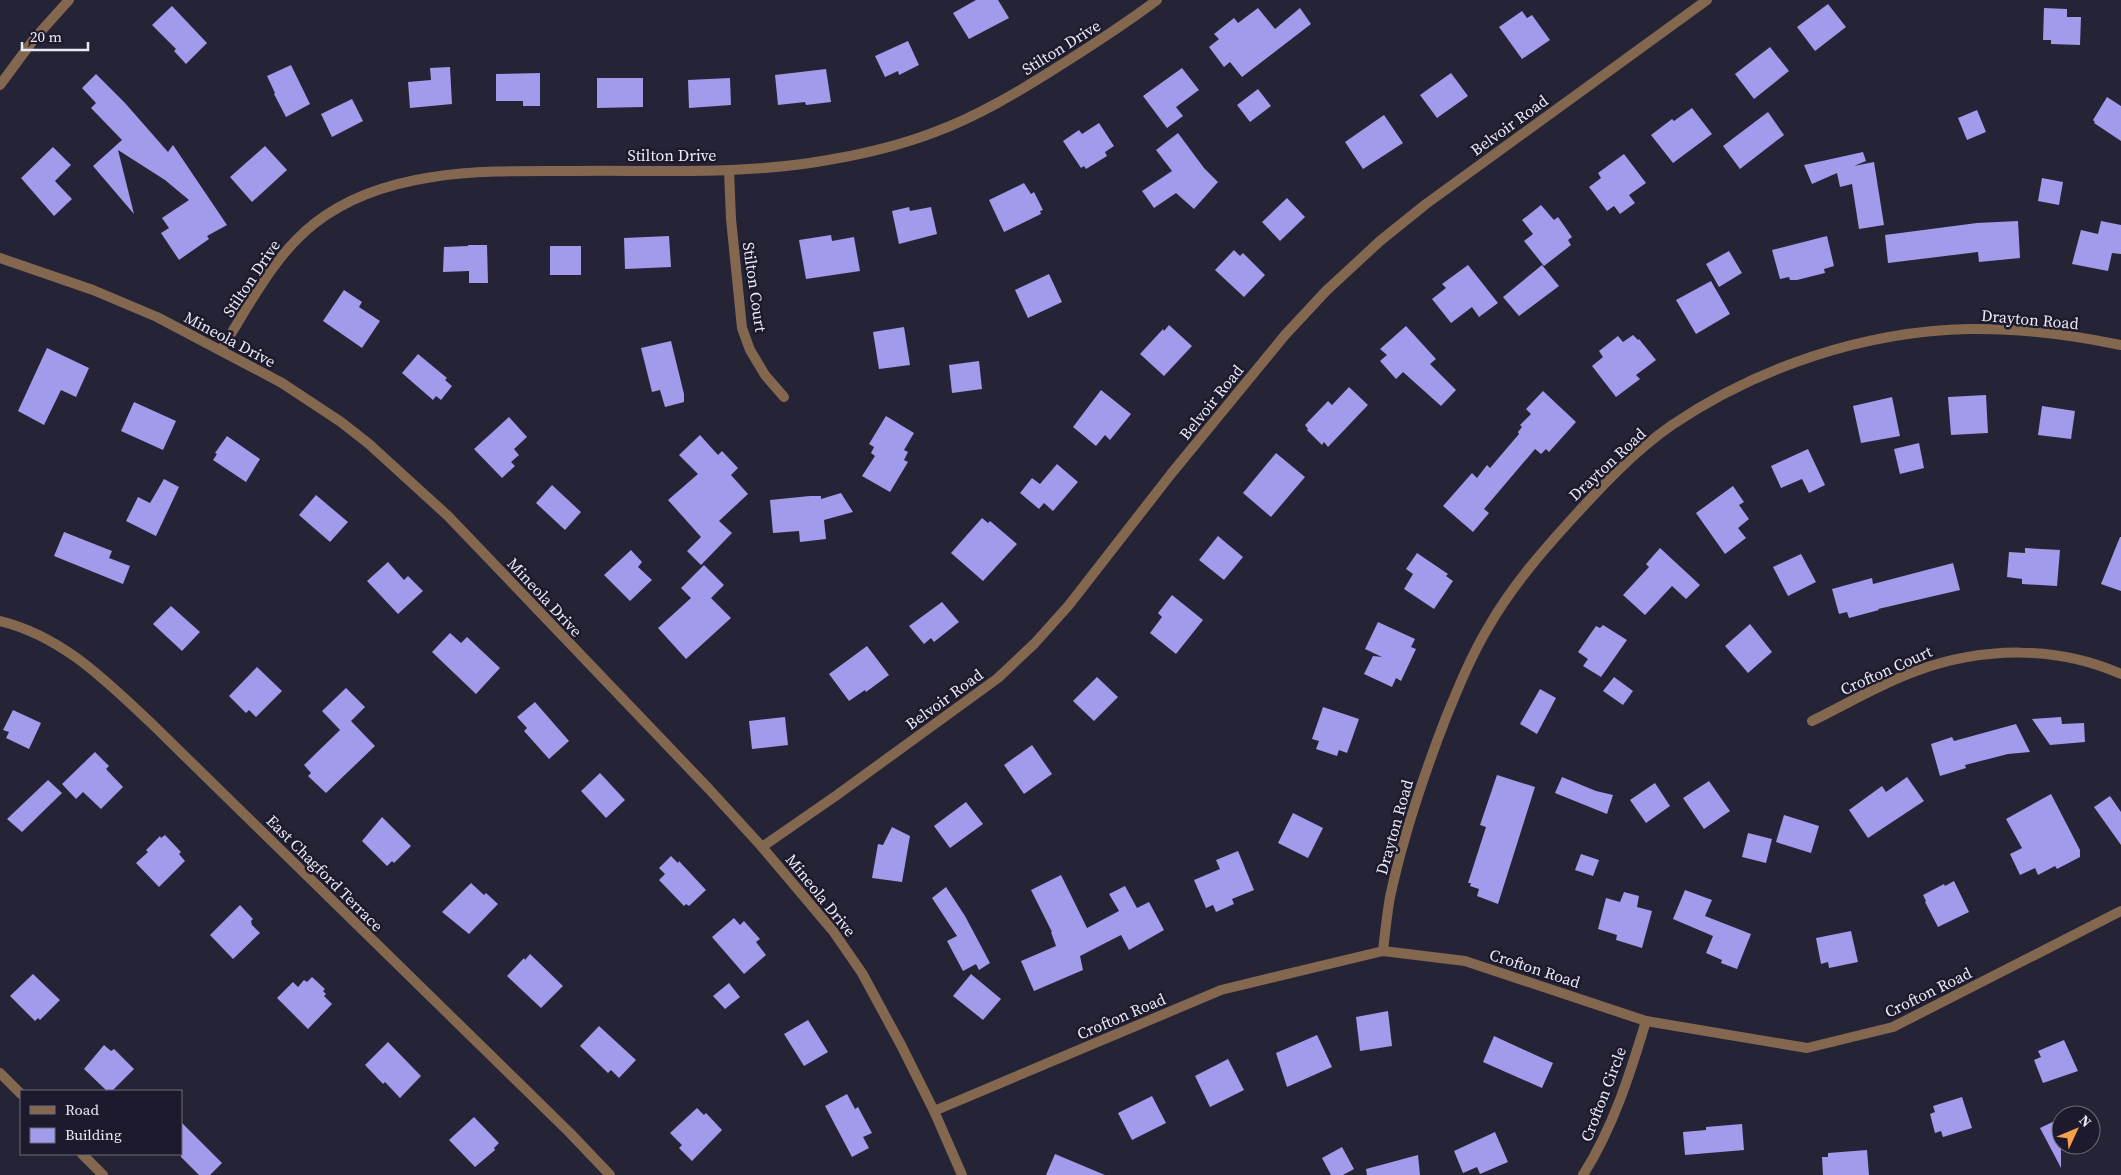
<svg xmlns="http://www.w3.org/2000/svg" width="2121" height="1175" viewBox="0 0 2121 1175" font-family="'Source Serif 4',serif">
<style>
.building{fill:#a29aea}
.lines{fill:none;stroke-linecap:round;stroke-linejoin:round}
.minor{stroke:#84674f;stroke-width:10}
.labels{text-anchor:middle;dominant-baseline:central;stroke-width:5;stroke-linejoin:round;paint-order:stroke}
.street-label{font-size:16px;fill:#eae9f6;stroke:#1c1a2c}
</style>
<rect width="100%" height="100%" fill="#252437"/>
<g class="building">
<path d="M976 0H998L1009 18 969 39 953 13Z"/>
<path d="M1828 4 1846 27 1815 51 1797 27Z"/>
<path d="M172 6 207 43 186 64 174 51 176 49 152 25Z"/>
<path d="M1258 8 1275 29 1300 8 1311 24 1242 77 1230 62 1224 67 1209 47 1219 39 1214 34 1234 18 1238 23Z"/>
<path d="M2044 8 2067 9V17H2081L2080 45 2051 44V40H2043Z"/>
<path d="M1522 11 1527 18 1532 15 1550 40 1522 59 1499 27Z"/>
<path d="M908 41 919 65 899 75 898 71 885 77 875 56Z"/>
<path d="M1770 47 1789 71 1754 99 1735 74Z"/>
<path d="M291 65 310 104 286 117 274 94 275 93 267 76Z"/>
<path d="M450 67 452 104 410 108 408 82 431 80 430 68Z"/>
<path d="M1182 68 1199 90 1176 107 1183 116 1167 128 1143 96Z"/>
<path d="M826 69 831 102 806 105 805 102 778 105 775 75Z"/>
<path d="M540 73V106H523V101H496V74Z"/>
<path d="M1451 73 1468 96 1437 118 1420 95Z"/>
<path d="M96 74 125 103 168 152 173 145 227 225 207 236 209 239 179 260 161 233 169 228 162 218 189 200 165 180 118 150 134 214 93 166 122 140 91 108 96 103 82 88Z"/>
<path d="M597 78H643V107L597 108Z"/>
<path d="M730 78 731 105 689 108 688 80Z"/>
<path d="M1258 89 1271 106 1250 122 1237 105Z"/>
<path d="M2107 97 2121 106V141L2094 123 2095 122 2093 120Z"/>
<path d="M352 99 363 121 332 137 321 114Z"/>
<path d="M1692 108 1712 134 1673 163 1651 135 1672 119 1674 121Z"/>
<path d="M1977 110 1986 132 1967 140 1958 118Z"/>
<path d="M1768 112 1784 135 1740 169 1723 146Z"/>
<path d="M1384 115 1403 143 1363 169 1345 142Z"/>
<path d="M1099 123 1114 146 1105 152 1107 156 1086 169 1084 166 1081 168 1063 141 1079 130 1082 134Z"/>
<path d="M1178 133 1204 168 1218 182 1194 209 1176 193 1154 208 1142 191 1172 171 1156 150Z"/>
<path d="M265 146 287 170 252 202 230 177Z"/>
<path d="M53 147 71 165 55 181 72 199 54 216 21 178Z"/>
<path d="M1863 152 1866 161 1854 166 1874 162 1884 225 1859 229 1852 184 1840 187 1837 173 1812 184 1804 165Z"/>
<path d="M1624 154 1646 183 1629 195 1635 203 1620 214 1614 206 1607 211 1589 187 1601 178 1598 173Z"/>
<path d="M2042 178 2063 182 2059 205 2038 201Z"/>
<path d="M1024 183 1031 194 1034 192 1043 210 1040 211 1041 214 1004 232 989 200Z"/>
<path d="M1287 198 1305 217 1280 241 1262 222Z"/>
<path d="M1541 205 1554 220 1558 217 1572 237 1568 240 1571 245 1544 266 1524 241 1533 234 1522 220Z"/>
<path d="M909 207 910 211 931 207 937 234 899 244 892 211Z"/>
<path d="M2018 221 2020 258 1979 262 1978 252 1888 263 1885 235 1977 223Z"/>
<path d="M2101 221 2121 225V254L2112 253 2108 271 2072 264 2081 230 2098 234Z"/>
<path d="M831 235 832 241 854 237 860 271 806 279 799 240Z"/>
<path d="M669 236 671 267 625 269 624 238Z"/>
<path d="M1827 236 1834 266 1824 269 1825 273 1797 280H1790L1789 277 1780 279 1772 250Z"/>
<path d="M468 245H487L488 283H469V271L443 272 444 247 468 246Z"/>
<rect x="550" y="246" width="31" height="29"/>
<path d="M1234 250 1240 256 1243 253 1265 275 1244 297 1215 270Z"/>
<path d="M1729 251 1742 273 1719 287 1706 264Z"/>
<path d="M1468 265 1498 303 1479 317 1472 307 1451 323 1432 299 1446 288 1442 284Z"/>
<path d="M1542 265 1559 286 1519 316 1503 297Z"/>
<path d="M1049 274 1062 302 1028 318 1015 290Z"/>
<path d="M1711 281 1730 314 1696 334 1676 300Z"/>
<path d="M344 290 362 302 359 307 380 321 362 348 323 321Z"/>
<path d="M1169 325 1192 346 1164 376 1140 354 1163 329 1164 331Z"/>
<path d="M1406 326 1436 359 1430 364 1456 390 1441 406 1403 372 1396 379 1380 361 1387 355 1380 349Z"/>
<path d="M904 327 910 365 879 369 873 332Z"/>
<path d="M1633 335 1638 340 1639 339 1656 360 1636 375 1640 379 1616 397 1592 366 1603 357 1599 351 1618 336 1623 342Z"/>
<path d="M671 341 684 394V402L665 407 660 390 652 392 641 348Z"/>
<path d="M47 348 89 368 76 397 61 390 44 425 18 411Z"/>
<path d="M418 354 447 378 445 380 452 386 441 400 436 396 433 400 402 373Z"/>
<path d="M979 361 982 389 952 393 949 365Z"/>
<path d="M1349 387 1368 405 1328 447 1324 442 1322 445 1307 430 1308 429 1305 425 1328 401 1332 405Z"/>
<path d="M1101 390 1131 414 1110 440 1105 435 1096 446 1073 427Z"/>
<path d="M1543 391 1576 422 1549 452 1546 449 1541 454 1535 449 1484 509 1489 513 1473 532 1443 506 1472 473 1477 478 1487 465 1490 468 1519 434 1518 432 1522 427 1520 425 1531 414 1526 409Z"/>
<path d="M1986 395 1988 433 1951 435 1948 397Z"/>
<path d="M1892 397 1900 436 1861 443 1853 406Z"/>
<path d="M134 402 176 421 163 450 121 431Z"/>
<path d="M2042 406 2075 411 2071 439 2038 435Z"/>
<path d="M886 416 914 433 904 450 908 452 904 460 908 462 890 492 862 476 875 456 871 453 874 447 869 444Z"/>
<path d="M509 417 527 437 514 449 519 455 511 462 515 466 502 478 474 449Z"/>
<path d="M700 435 718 455 722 451 738 468 731 475 748 494 719 521 732 533 701 565 687 551 701 537 668 500 698 474 679 455Z"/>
<path d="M227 436 260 459 246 482 213 460 217 454 215 453Z"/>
<path d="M1919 443 1924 468 1900 474 1894 449Z"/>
<path d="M1808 449 1825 485 1809 493 1802 479 1781 488 1771 466Z"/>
<path d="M1276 453 1305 477 1271 517 1243 493Z"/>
<path d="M1057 464 1078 482 1053 511 1044 503 1039 509 1020 493 1032 478 1040 484Z"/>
<path d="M164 479 179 487 156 536 126 521 138 497 150 503Z"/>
<path d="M552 485 581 512 565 530 536 503Z"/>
<path d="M1733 486 1744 502 1739 505 1749 519 1738 528 1746 538 1725 554 1696 513Z"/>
<path d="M841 493 853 512 824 520 826 539 800 542 799 531 773 533 770 500 810 496H821V499Z"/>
<path d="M316 495 348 522 330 542 299 515Z"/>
<path d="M982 518 988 523 990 521 1017 544 983 581 951 553Z"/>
<path d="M64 532 112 551 109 558 130 566 123 584 54 556Z"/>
<path d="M1218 536 1243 557 1224 580 1199 560Z"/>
<path d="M2120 537H2121V591L2101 584Z"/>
<path d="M1660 548 1700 585 1686 599 1672 586 1645 615 1623 595 1649 567 1646 564Z"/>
<path d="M2025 548 2060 550 2057 586 2022 584V579L2007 577 2009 552 2025 553Z"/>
<path d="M631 550 642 562 638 567 652 580 630 601 604 575Z"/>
<path d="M1417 553 1448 574 1446 576 1453 581 1434 609 1404 589 1413 574 1406 569Z"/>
<path d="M1801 554 1816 582 1788 596 1773 567Z"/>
<path d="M388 562 404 580 408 576 423 591 398 614 367 581Z"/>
<path d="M1953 563 1960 590 1878 609 1879 610 1849 618 1847 612 1839 614 1832 589 1872 578 1873 584Z"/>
<path d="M704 565 724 585 711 598 731 618 686 659 658 628 691 598 681 588Z"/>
<path d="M1172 595 1203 620 1176 654 1150 633 1162 617 1158 613Z"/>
<path d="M942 602 959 622 934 642 931 638 924 644 909 626Z"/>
<path d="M171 606 200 632 182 651 153 624Z"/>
<path d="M1378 622 1415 639 1411 647 1416 649 1401 681 1396 678 1392 687 1364 674 1373 656 1382 657 1365 649Z"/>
<path d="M1750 624 1772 652 1748 673 1725 646Z"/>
<path d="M1603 625 1627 640 1601 677 1583 666 1588 659 1578 652 1596 626 1600 628Z"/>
<path d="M450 633 461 643 467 637 500 668 476 694 432 652Z"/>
<path d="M867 646 889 675 866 692 865 690 849 701 829 674Z"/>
<path d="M257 667 282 691 256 717 249 710 246 713 229 696Z"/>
<path d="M1097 677 1118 697 1094 721 1073 701Z"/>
<path d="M1614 677 1633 691 1623 705 1603 691Z"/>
<path d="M346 688 365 707 351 721 375 746 326 793 308 776 311 773 304 765 340 730 322 711Z"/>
<path d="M1540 689 1556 698 1537 734 1520 724Z"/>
<path d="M535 702 569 741 549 759 524 731 527 728 517 717Z"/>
<path d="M1323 707 1359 719 1347 753 1339 750 1337 756 1316 749 1319 741 1312 739Z"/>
<path d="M13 710 41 723 29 749 6 738 9 732 3 730Z"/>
<path d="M785 717 788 745 752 749 749 721Z"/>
<path d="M2061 717 2062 724 2084 723 2085 742 2050 745 2032 719Z"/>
<path d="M2016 724 2030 752 2008 754 1965 765 1966 768 1940 776 1931 744 1952 737 1954 741Z"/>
<path d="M1032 745 1052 774 1024 794 1004 765Z"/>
<path d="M95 752 109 766 106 769 123 787 101 809 83 792 76 799 62 784Z"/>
<path d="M600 773 625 800 606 818 581 791Z"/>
<path d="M1497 775 1535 787 1498 904 1477 896 1479 889 1470 886 1471 883H1468L1486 827 1480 825Z"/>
<path d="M1562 777 1596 791 1613 795 1607 814 1555 793Z"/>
<path d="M1907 777 1924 801 1868 838 1849 810 1882 786 1886 792Z"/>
<path d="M48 780 62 793 22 832 7 819Z"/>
<path d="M1709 781 1730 811 1704 829 1683 798Z"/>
<path d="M1655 783 1670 806 1646 823 1630 800Z"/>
<path d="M2051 794 2080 850V857L2057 869 2055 866 2038 875 2035 868 2020 875 2010 854 2022 848 2006 819Z"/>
<path d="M2110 796 2121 812V845L2094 807Z"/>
<path d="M966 802 983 824 950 848 934 826Z"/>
<path d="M1293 813 1323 828 1308 858 1278 843Z"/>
<path d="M1784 815 1819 826 1811 853 1776 842Z"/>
<path d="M382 817 411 846 394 863 392 861 387 866 362 841Z"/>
<path d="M892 827 910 836 902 882 872 878 878 844 883 845Z"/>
<path d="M1748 833 1772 839 1766 863 1742 857Z"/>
<path d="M165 835 181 852 179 854 185 861 159 887 136 863 148 852 146 850 160 836 161 838Z"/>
<path d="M1238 851 1254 890 1232 899 1234 904 1216 912 1213 905 1206 908 1194 880 1220 869 1216 860Z"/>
<path d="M1581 854 1599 860 1593 876 1575 870Z"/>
<path d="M671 856 678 863 679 861 706 890 689 906 686 904 684 906 659 880 665 874 659 868Z"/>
<path d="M1061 875 1087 928 1119 911 1109 894 1125 886 1137 908 1149 902 1164 930 1129 950 1121 935 1080 956 1083 970 1034 991 1021 961 1056 946 1051 932H1052L1031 890Z"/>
<path d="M1954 881 1969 912 1938 927 1925 902 1926 901 1923 895 1944 884 1945 886Z"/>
<path d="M471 883 484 895 486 893 498 904 469 934 442 912Z"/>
<path d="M946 887 965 916 990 963 979 970 976 964 963 971 947 941 957 936 932 898Z"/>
<path d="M1685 890 1712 900 1705 916 1751 934 1737 969 1721 963 1722 960 1706 953 1713 936 1673 919Z"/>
<path d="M1624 892 1639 896 1637 907 1652 911 1642 948 1616 940 1617 935 1598 929 1606 898 1620 902Z"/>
<path d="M240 905 253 919 251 921 252 925 260 933 233 959 210 935Z"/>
<path d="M734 918 740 925 744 921 760 939 756 942 766 955 744 974 712 937Z"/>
<path d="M1851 931 1858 962 1829 968 1828 962 1821 964 1816 938Z"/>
<path d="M530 954 563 986 541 1008 507 976 524 958 525 960Z"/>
<path d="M33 974 60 1000 40 1020 38 1018 35 1021 10 996Z"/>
<path d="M971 974 1001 999 983 1020 953 996Z"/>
<path d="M312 977 325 989 323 991 326 994 324 996 332 1004 308 1029 277 998 293 982 298 987 304 980 307 982Z"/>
<path d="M729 983 740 997 725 1009 713 996Z"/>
<path d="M1388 1011 1392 1046 1360 1051 1356 1017Z"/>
<path d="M808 1020 828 1052 804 1066 784 1034Z"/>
<path d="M599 1026 636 1060 619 1078 611 1070 608 1073 580 1046Z"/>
<path d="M1317 1035 1332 1067 1287 1087 1276 1053Z"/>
<path d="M1494 1036 1553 1063 1542 1088 1483 1062Z"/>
<path d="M2064 1040 2078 1071 2043 1083 2034 1060 2041 1057 2038 1051Z"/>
<path d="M388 1042 421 1076 400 1098 385 1082 383 1084 365 1065Z"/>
<path d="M104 1045 111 1051 114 1049 134 1069 112 1091H107L84 1069Z"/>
<path d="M1228 1059 1244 1090 1210 1107 1195 1076Z"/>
<path d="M847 1094 855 1109 858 1107 872 1133 863 1137 869 1148 852 1157 825 1106Z"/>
<path d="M1152 1096 1166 1123 1132 1140 1118 1113Z"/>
<path d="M1962 1097 1972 1128 1943 1137 1941 1131 1935 1133 1930 1114 1935 1112 1933 1106Z"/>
<path d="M697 1108 704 1115 706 1113 722 1130 692 1161 679 1148 682 1145 670 1133Z"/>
<path d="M474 1117 499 1143 494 1148 495 1150 475 1167 449 1140Z"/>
<path d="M2061 1118V1168L2040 1128Z"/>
<path d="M181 1122 222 1163 210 1175H199L181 1157Z"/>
<path d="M1742 1124 1744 1150 1685 1155 1683 1132 1706 1130V1127Z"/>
<path d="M1495 1132 1508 1162 1480 1174 1477 1167 1463 1173 1454 1151Z"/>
<path d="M1342 1147 1354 1169 1343 1175H1331L1322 1158Z"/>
<path d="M1867 1150 1869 1175H1823L1822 1157H1828V1153Z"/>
<path d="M1055 1154 1105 1175H1046Z"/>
<path d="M1418 1155 1420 1175H1367L1366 1169Z"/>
</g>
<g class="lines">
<g class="minor">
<path d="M0 85 34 39 69 0"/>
<path d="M729 170 731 219 742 328 750 350 765 375 784 397"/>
<path d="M0 258 93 290 157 317 282 383 341 422 369 444 448 516 709 789 762 847 833 931 862 973 901 1045 934 1111 962 1175"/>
<path d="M221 350C249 306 273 256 315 223 387 167 488 171 575 171 659 170 745 175 828 160 864 154 901 145 935 132 978 116 1018 92 1056 68 1091 46 1125 24 1157 0"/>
<path d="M0 621C62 636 105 680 150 722L570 1133 610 1175"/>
<path d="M1812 721C1845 705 1882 683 1916 671 1982 647 2056 645 2121 674"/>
<path d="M762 847 837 795 998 678 1035 643 1069 605 1171 474 1285 335 1326 291 1380 241 1426 204 1707 0"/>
<path d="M1383 951C1385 933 1387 914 1390 897 1403 837 1423 777 1445 720 1458 688 1471 656 1489 626 1511 588 1539 555 1569 522 1600 488 1633 452 1672 425 1758 367 1865 331 1969 329 2020 328 2072 335 2121 345"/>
<path d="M0 1073 21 1094"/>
<path d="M934 1111 1221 990 1383 951 1465 961 1646 1021 1807 1048 1893 1027 2121 911"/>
<path d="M82 1154 103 1175"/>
<path d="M1583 1175C1613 1128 1630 1074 1646 1021"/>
</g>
</g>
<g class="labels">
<g class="street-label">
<text transform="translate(1061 47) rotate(-32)">Stilton Drive</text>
<text transform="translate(1509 125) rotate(-36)">Belvoir Road</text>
<text x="672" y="155">Stilton Drive</text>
<text transform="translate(251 278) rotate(-56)">Stilton Drive</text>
<text transform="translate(755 287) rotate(82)">Stilton Court</text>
<text transform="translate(2030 319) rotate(5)">Drayton Road</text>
<text transform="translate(230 339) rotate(28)">Mineola Drive</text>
<text transform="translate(1211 402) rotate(-51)">Belvoir Road</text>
<text transform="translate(1607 464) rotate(-43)">Drayton Road</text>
<text transform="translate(545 597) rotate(47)">Mineola Drive</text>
<text transform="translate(1886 670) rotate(-24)">Crofton Court</text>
<text transform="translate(944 699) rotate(-36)">Belvoir Road</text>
<text transform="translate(1394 827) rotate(-74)">Drayton Road</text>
<text transform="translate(325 873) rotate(45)">East Chagford Terrace</text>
<text transform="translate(821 895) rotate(51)">Mineola Drive</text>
<text transform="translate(1535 968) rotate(18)">Crofton Road</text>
<text transform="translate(1928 992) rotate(-26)">Crofton Road</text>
<text transform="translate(1121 1016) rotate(-23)">Crofton Road</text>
<text transform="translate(1603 1094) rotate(-69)">Crofton Circle</text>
</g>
</g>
<rect x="20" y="1090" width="162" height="65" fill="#1c1a2c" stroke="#6e6d7d"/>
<rect x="30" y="1106" width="25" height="8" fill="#84674f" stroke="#6e6d7d"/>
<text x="65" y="1115" font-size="15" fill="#eae9f6">Road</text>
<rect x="30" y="1128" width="25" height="15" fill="#a29aea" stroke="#6e6d7d"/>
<text x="65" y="1140" font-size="15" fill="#eae9f6">Building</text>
<g transform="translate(2076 1130) rotate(46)"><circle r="24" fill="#1c1a2c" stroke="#6e6d7d"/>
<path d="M0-4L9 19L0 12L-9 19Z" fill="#f8a14a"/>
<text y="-8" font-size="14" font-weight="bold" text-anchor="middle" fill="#eae9f6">N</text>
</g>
<path d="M22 42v8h66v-8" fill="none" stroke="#eae9f6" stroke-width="2.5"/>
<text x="30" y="42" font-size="15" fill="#eae9f6" stroke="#1c1a2c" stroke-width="4" paint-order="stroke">20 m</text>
</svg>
